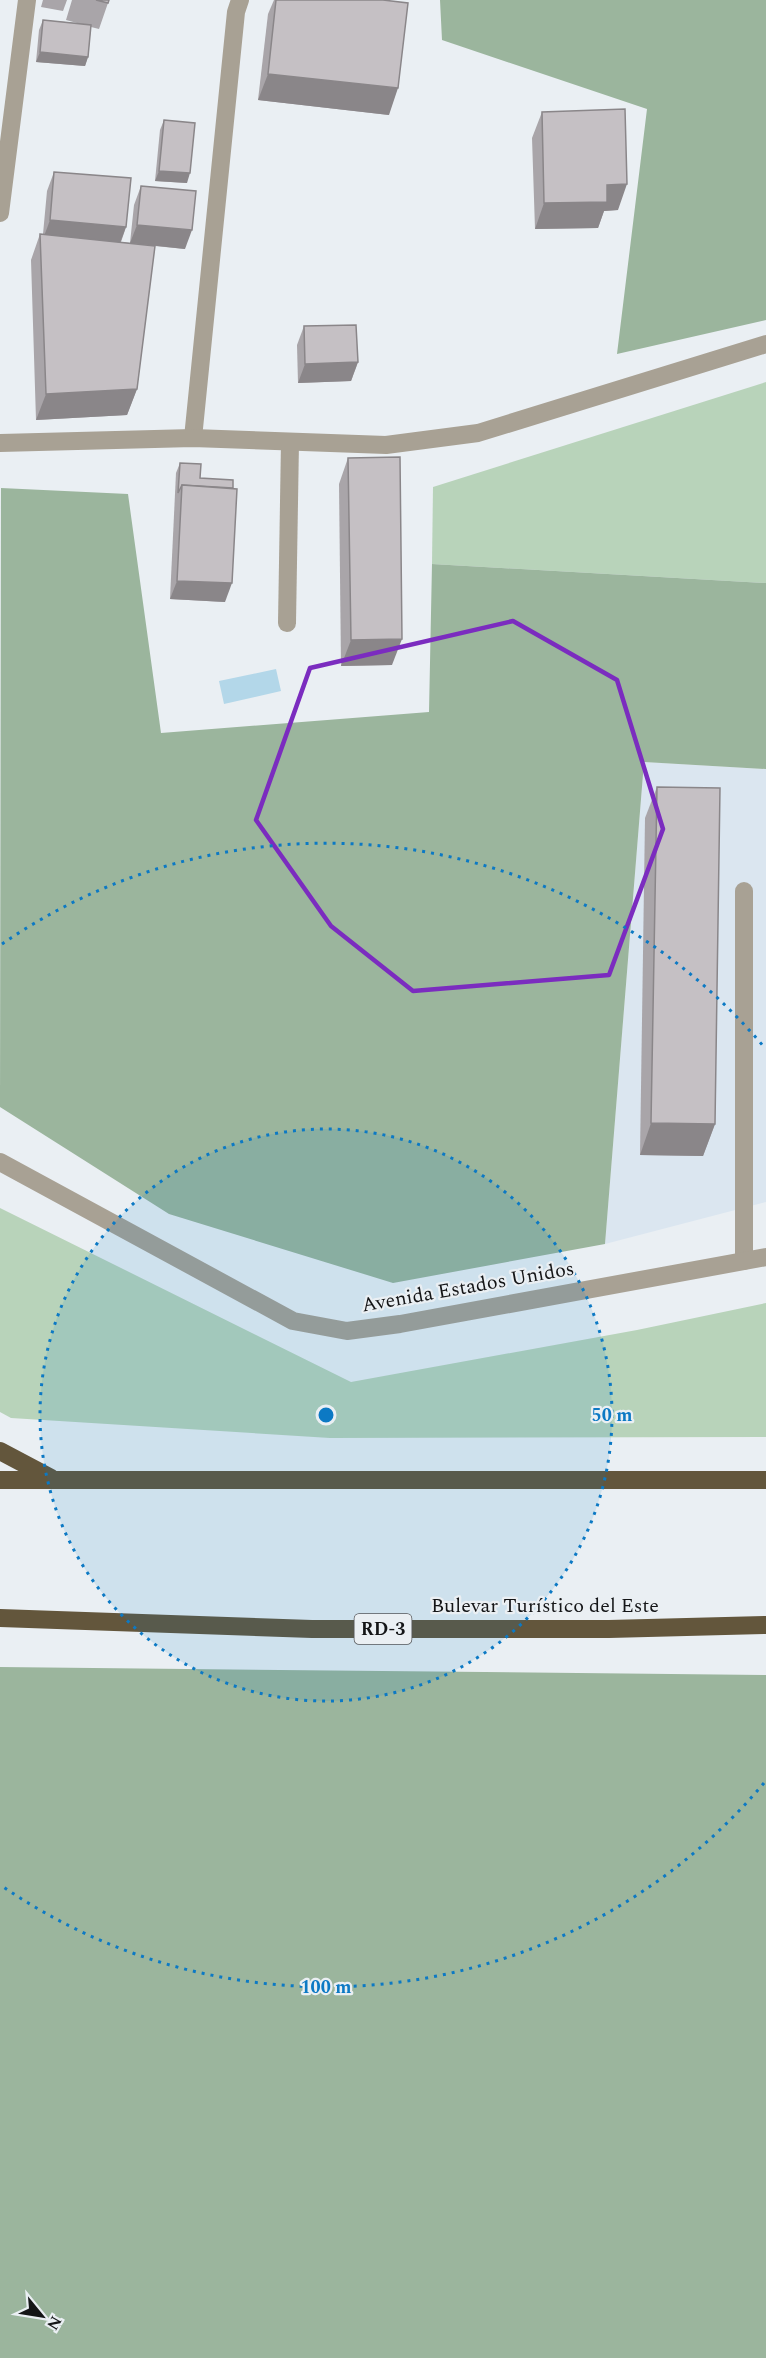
<svg xmlns="http://www.w3.org/2000/svg" width="766" height="2358" viewBox="0 0 766 2358" font-family="Spectral,serif">
<style>
.built{fill:#dbe6f0}
.green{fill:#b8d3ba}
.forest{fill:#9bb59d}
.water{fill:#b3d7e9}
.lines{fill:none;stroke-linecap:round;stroke-linejoin:round}
.service{stroke:#a8a194;stroke-width:18}
.minor{stroke:#a8a194;stroke-width:18}
.tertiary{stroke:#a8a194;stroke-width:18}
.trunk{stroke:#63563c;stroke-width:18}
.wall{fill:#a9a5a9}
.shaded-wall{fill:#8a8689}
.building{fill:#c5c0c4;stroke:#8a8689;stroke-width:1.5}
.marked{fill:none;stroke:#7b2cbf;stroke-width:4.5;stroke-linejoin:round}
.ring{fill:none;stroke:#0c79c4;stroke-width:3;stroke-dasharray:3 6}
.labels{text-anchor:middle;dominant-baseline:central;stroke-width:4.5;stroke-linejoin:round;paint-order:stroke}
.shield{fill:#eaeff3;stroke:#545659;stroke-width:1.5}
.shield-label{font-size:18px;font-weight:bold;fill:#141517}
.street-label{font-size:20px;fill:#141517;stroke:#eaeff3}
.centre{fill:#0c79c4;stroke:#eaeff3;stroke-width:3}
.ring-label{font-size:18px;text-anchor:middle;font-weight:bold;fill:#0c79c4;stroke:#eaeff3;stroke-width:4.5;stroke-linejoin:round;paint-order:stroke}
</style>
<rect width="100%" height="100%" fill="#eaeff3"/>
<path class="built" d="M644 762 766 769V1202L605 1244Z"/>
<g class="green">
<path d="M766 382V583L432 564 433 487Z"/>
<path d="M0 1208 351 1382 637 1330 766 1303V1437L330 1438 11 1418 0 1412Z"/>
</g>
<g class="forest">
<path d="M440 0H766V320L617 354 647 109 442 40Z"/>
<path d="M1 488 128 494 161 733 429 712 432 564 766 583V769L644 762 605 1244 393 1283 169 1214 0 1107Z"/>
<path d="M0 1667 766 1675V2358H0Z"/>
</g>
<path class="water" d="M276 669 281 691 224 704 219 681Z"/>
<g class="lines">
<g class="service">
<path d="M287 623 290 442"/>
<path d="M744 1261V891"/>
</g>
<g class="minor">
<path d="M0 213 27 0"/>
<path d="M193 438 236 12 240 0"/>
<path d="M0 443 193 438 386 445 478 433 766 344"/>
</g>
<path class="tertiary" d="M0 1162 293 1321 347 1331 400 1324 766 1257"/>
<g class="trunk">
<path d="M0 1451 51 1478"/>
<path d="M0 1480H766"/>
<path d="M0 1618 312 1629H609L766 1625"/>
</g>
</g>
<g class="wall">
<path d="M43 0H67L63 11 41 7Z"/>
<path d="M72 0H109L99 29 91 27 88 57 85 66 36 62 39 30 43 20 77 23 66 20Z"/>
<path d="M274 0H383L389 115 258 100 268 14Z"/>
<path d="M542 112 618 210 604 211 598 228 535 229 532 138Z"/>
<path d="M164 120 187 183 155 181 160 130Z"/>
<path d="M54 172 126 227 121 242 130 243 134 205 141 186 185 249 155 246 137 389 127 415 36 420 31 260 40 234H43L47 191Z"/>
<path d="M304 326 358 362 351 381 298 383 297 345Z"/>
<path d="M348 458 392 665 341 666 339 484Z"/>
<path d="M180 463 200 478 225 602 170 599 176 473Z"/>
<path d="M657 787 715 1124 703 1156 640 1155 645 818Z"/>
</g>
<g class="shaded-wall">
<path d="M40 52 88 57 85 66 36 62Z"/>
<path d="M268 74 398 88 389 115 258 100Z"/>
<path d="M159 171 190 173 187 183 155 181Z"/>
<path d="M627 184 618 210 604 211 598 228 535 229 544 203 607 185Z"/>
<path d="M50 220 126 227 119 246 43 239Z"/>
<path d="M137 225 192 230 185 249 130 243Z"/>
<path d="M358 362 351 381 298 383 305 364Z"/>
<path d="M137 389 127 415 36 420 46 394Z"/>
<path d="M177 581 232 583 225 602 170 599Z"/>
<path d="M402 639 392 665 341 666 351 640Z"/>
<path d="M651 1123 715 1124 703 1156 640 1155Z"/>
</g>
<g class="building">
<path d="M96 0H109L108 3Z"/>
<path d="M276 0H383L408 3 398 88 268 74Z"/>
<path d="M43 20 91 25 88 57 40 52Z"/>
<path d="M625 109 627 184 607 185V202L544 203 542 112Z"/>
<path d="M164 120 195 123 190 173 159 171Z"/>
<path d="M54 172 131 178 126 227 50 220Z"/>
<path d="M141 186 196 191 192 230 137 225Z"/>
<path d="M40 234 155 246 137 389 46 394Z"/>
<path d="M356 325 358 362 305 364 304 326Z"/>
<path d="M400 457 402 639 351 640 348 458Z"/>
<path d="M180 463 201 464 200 478 233 480V488L182 485 178 493Z"/>
<path d="M182 485 237 489 232 583 177 581Z"/>
<path d="M657 787 720 788 715 1124 651 1123Z"/>
</g>
<path class="marked" d="M513 621 617 680 663 829 609 975 413 991 331 926 256 820 310 668Z"/>
<circle cx="326" cy="1415" r="286" fill="#0c79c4" fill-opacity=".12"/>
<g class="ring">
<circle cx="326" cy="1415" r="286"/>
<path d="M764 1783A572 572 0 0 1 2 1886M2 944A572 572 0 0 1 764 1047"/>
</g>
<g class="labels">
<rect class="shield" x="354.5" y="1614" width="57" height="30" rx="4.5"/>
<g class="shield-label">
<text x="383" y="1629">RD-3</text>
</g>
<g class="street-label">
<text transform="translate(468 1287) rotate(-10)">Avenida Estados Unidos</text>
<text x="545" y="1606">Bulevar Turístico del Este</text>
</g>
</g>
<circle cx="326" cy="1415" r="9" class="centre"/>
<g class="ring-label">
<text x="612" y="1421">50 m</text>
<text x="326" y="1993">100 m</text>
</g>
<g transform="translate(42 2316) rotate(120)" stroke="#eaeff3" stroke-width="4.5" paint-order="stroke">
<path d="M0-4.5L10 22L0 15L-10 22Z" fill="#141517"/>
<text y="-9" font-size="16" font-weight="bold" text-anchor="middle" fill="#141517">N</text>
</g>
</svg>
